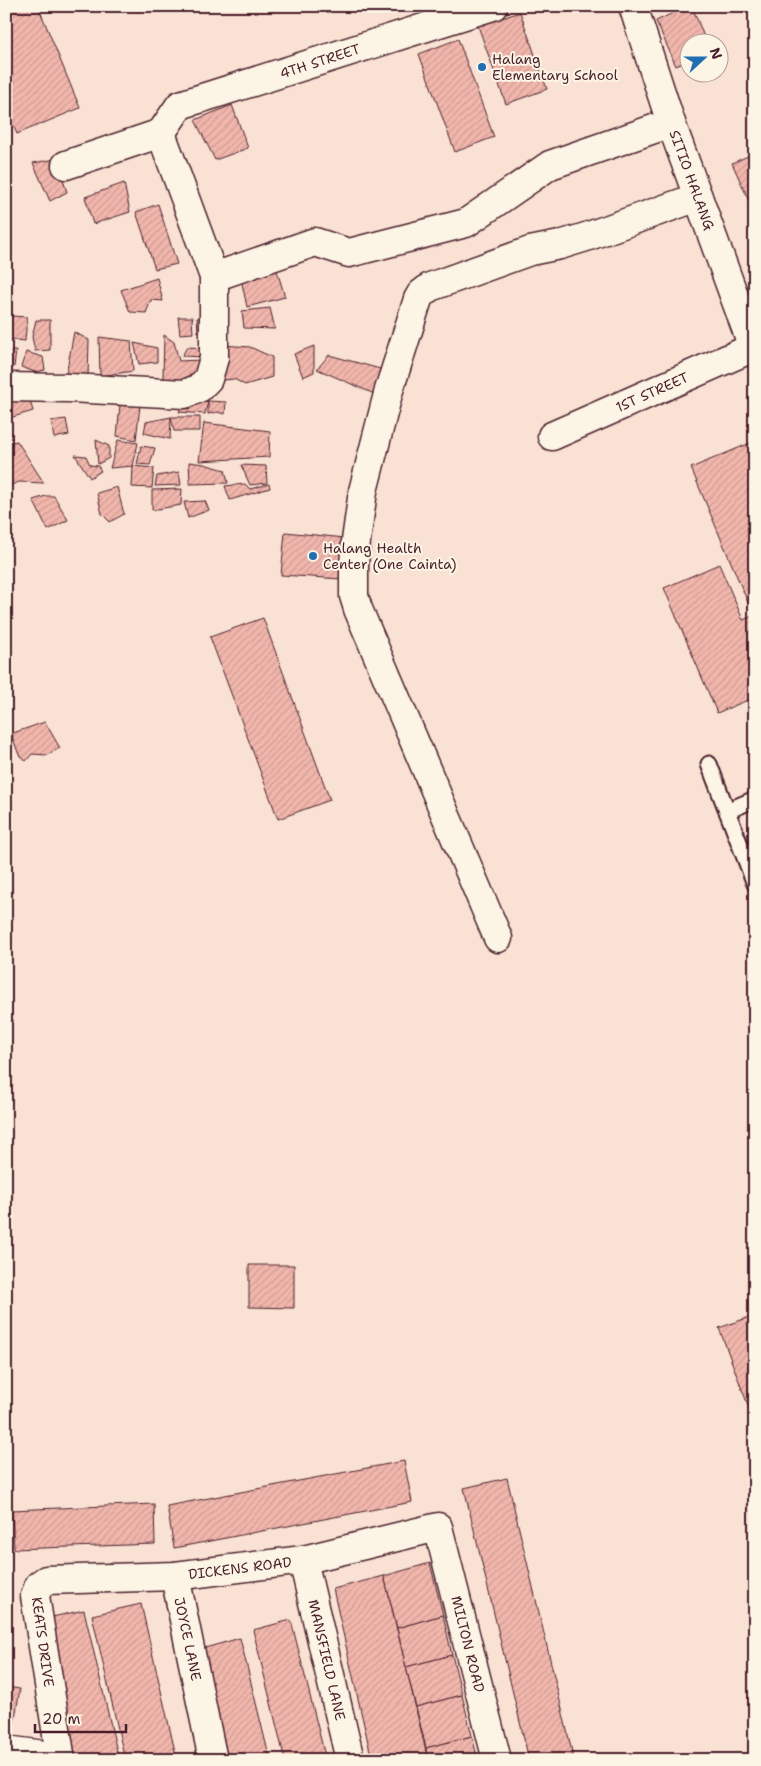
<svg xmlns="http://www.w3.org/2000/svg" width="761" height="1766" viewBox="0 0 761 1766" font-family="'Shantell Sans',sans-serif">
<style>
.building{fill:url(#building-hatch);stroke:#4a1f2b}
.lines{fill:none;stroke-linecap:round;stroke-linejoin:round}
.lane-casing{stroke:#4a1f2b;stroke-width:19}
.street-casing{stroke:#4a1f2b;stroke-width:31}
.lane{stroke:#fcf5e5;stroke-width:15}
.street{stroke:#fcf5e5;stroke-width:28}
.poi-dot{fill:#1f6fb2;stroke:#fcf5e5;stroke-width:2}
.labels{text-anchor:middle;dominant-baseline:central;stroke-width:4;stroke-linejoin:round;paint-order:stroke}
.poi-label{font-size:14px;fill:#4a1f2b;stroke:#fcf5e5;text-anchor:start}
.street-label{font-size:14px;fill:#4a1f2b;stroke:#fcf5e5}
</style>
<defs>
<pattern id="building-hatch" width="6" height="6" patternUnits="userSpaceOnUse" patternTransform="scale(1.25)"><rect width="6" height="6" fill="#f1b6ac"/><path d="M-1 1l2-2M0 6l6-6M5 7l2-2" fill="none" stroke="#d09c94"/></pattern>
</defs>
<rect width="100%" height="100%" fill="#f9e2d4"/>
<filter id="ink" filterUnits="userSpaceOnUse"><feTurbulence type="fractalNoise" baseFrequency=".02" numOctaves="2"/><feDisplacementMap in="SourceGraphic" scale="10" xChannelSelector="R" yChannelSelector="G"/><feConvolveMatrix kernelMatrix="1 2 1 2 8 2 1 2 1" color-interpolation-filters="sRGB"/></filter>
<g filter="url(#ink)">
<g class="building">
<path d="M6 6H38L80 108 17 134 6 108Z"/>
<path d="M688 6H692L706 42H688V61L676 66 656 21Z"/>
<path d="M520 12 547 89 506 104 478 26Z"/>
<path d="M458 39 494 137 455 152 419 54Z"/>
<path d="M232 105 248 148 215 160 195 120Z"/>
<path d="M755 153V214L732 163Z"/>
<path d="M56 159 67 192 50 201 33 163Z"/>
<path d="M124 183 130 212 93 224 85 197Z"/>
<path d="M158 204 177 264 155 269 136 212Z"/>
<path d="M275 264 285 297 247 307 240 274Z"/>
<path d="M157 278 163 301 151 300 146 313 130 312 121 290Z"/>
<path d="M270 308 275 329 244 328 242 311Z"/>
<path d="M11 316 27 317 25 341 8 339Z"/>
<path d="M178 317H193L192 320 193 333 180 334Z"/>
<path d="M209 317 206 331 198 332 197 318Z"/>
<path d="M36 320H50V350L35 351 32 337Z"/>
<path d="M74 332 89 340 88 378 66 375Z"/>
<path d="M164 335 174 342 179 361 202 360 204 377 170 381 163 377Z"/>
<path d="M99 337 131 341 133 371 100 376Z"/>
<path d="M134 343 157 348V362L139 364Z"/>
<path d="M222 345 250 347 272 357V377L245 385 234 379 224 380Z"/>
<path d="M314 346V372L303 377 294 354Z"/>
<path d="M187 347 206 348V357L182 356Z"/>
<path d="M6 351H16L14 367 6 370Z"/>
<path d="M26 352 43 357 45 370 35 372 21 367Z"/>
<path d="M329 355 384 370 379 396 317 369Z"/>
<path d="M6 390H27L33 411 6 419Z"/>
<path d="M121 394 141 397 136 440 117 436Z"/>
<path d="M185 398 208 401 205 414 179 412Z"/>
<path d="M208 401 226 402 225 414 217 412 208 414Z"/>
<path d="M171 417 170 439 144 433 146 422Z"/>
<path d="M171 417H200V431H174Z"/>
<path d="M66 419 69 435 54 438 51 421Z"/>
<path d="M204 423 270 431 269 457 199 461Z"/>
<path d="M96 440 109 446V458L98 464Z"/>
<path d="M118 440 138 443 133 466 110 468Z"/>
<path d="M17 441 44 483 19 482 6 487V443Z"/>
<path d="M755 441V603L749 605 691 468Z"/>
<path d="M141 446 155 448 150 465 137 464Z"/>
<path d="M75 455 86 456 90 465 98 466 101 471 90 478Z"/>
<path d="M189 462 204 464 225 470 228 483 190 484Z"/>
<path d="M241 465 266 466 267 483 250 485Z"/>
<path d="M133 466 154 468 152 488 132 487Z"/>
<path d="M179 472 181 485 155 486 157 476Z"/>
<path d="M245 484 250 489 269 484 270 488 230 500 225 486Z"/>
<path d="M117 487 124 514 110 522 102 514 97 493Z"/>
<path d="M182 489 181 505 152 510V490Z"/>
<path d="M46 496H54L68 520 48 530 33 500Z"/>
<path d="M205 501 209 510 188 518 184 502Z"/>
<path d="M285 532 345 538 341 579 281 575Z"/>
<path d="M719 564 743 620 755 615V697L717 713 664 588Z"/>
<path d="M263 618 330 800 278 819 210 637Z"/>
<path d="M45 722 60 748 47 755 32 754 26 761 19 755 12 736 13 733Z"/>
<path d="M249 1265H294V1308L249 1307Z"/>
<path d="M755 1315V1424L719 1328Z"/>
<path d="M404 1461 412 1502 174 1548 167 1506Z"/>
<path d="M507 1478 574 1760H529L464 1488Z"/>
<path d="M154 1504 155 1544 14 1549 12 1510Z"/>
<path d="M430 1563 443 1615 397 1628 384 1576Z"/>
<path d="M384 1576 406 1667 428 1760H372L333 1589Z"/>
<path d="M141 1604 177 1760H125L92 1615Z"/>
<path d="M84 1610 119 1760H75L43 1619Z"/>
<path d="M443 1615 452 1655 406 1667 397 1628Z"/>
<path d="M291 1620 326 1760H285L253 1630Z"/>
<path d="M240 1638 270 1760H222L198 1650Z"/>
<path d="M452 1655 462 1695 416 1707 406 1667Z"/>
<path d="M6 1687 20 1689 12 1735 6 1734Z"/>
<path d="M462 1695 472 1736 426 1748 416 1707Z"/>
<path d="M472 1736 478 1760H428L426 1748Z"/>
</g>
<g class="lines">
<defs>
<g id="lane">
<path d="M709 764 755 884"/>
<path d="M727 811 755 799"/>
</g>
<g id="street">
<path d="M633 6 671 123 755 353"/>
<path d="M161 133 180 105 493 6"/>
<path d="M66 165 161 133"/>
<path d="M214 277 315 242 349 253 466 223 550 165 671 123"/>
<path d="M6 387 69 388 185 394 199 388 208 379 214 358V277L161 133"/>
<path d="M552 436 752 348"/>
<path d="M498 938 358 609 354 596V565L356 541 363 491 389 390 418 299 421 294 430 287 530 251 560 245 586 237 698 197"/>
<path d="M303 1560 350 1760"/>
<path d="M175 1576 213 1760"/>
<path d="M6 1750 60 1757"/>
<path d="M61 1760 35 1596 39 1585 46 1580 175 1576 303 1560 438 1527 497 1760"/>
</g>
</defs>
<use href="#lane" class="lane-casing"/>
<use href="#street" class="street-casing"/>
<use href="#lane" class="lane"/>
<use href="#street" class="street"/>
</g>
</g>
<g class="poi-dot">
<circle cx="482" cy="67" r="5"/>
<circle cx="313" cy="556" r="5"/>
</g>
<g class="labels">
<g class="poi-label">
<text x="492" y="59">Halang<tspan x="492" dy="16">Elementary School</tspan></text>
<text x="323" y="548">Halang Health<tspan x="323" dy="16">Center (One Cainta)</tspan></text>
</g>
<g class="street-label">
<text transform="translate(320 61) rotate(-18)">4TH STREET</text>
<text transform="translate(692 180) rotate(70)">SITIO HALANG</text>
<text transform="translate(652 392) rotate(-24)">1ST STREET</text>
<text transform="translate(240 1568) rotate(-7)">DICKENS ROAD</text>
<text transform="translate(188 1639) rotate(78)">JOYCE LANE</text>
<text transform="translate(43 1642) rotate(82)">KEATS DRIVE</text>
<text transform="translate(468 1644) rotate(76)">MILTON ROAD</text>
<text transform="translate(327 1660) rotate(77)">MANSFIELD LANE</text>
</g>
</g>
<rect width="761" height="1766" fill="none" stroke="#fcf5e5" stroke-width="25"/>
<rect x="12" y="12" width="736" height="1741" fill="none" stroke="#4a1f2b" stroke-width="2" filter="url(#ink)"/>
<g transform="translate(704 58) rotate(69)"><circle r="24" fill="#fcf5e5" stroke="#b59f9b"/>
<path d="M0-4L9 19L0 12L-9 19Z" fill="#1f6fb2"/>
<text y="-8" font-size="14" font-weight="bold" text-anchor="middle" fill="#4a1f2b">N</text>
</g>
<path d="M35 1724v8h91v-8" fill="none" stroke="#4a1f2b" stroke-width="2.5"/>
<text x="42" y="1724" font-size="15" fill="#4a1f2b" stroke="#fcf5e5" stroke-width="4" paint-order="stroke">20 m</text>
</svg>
